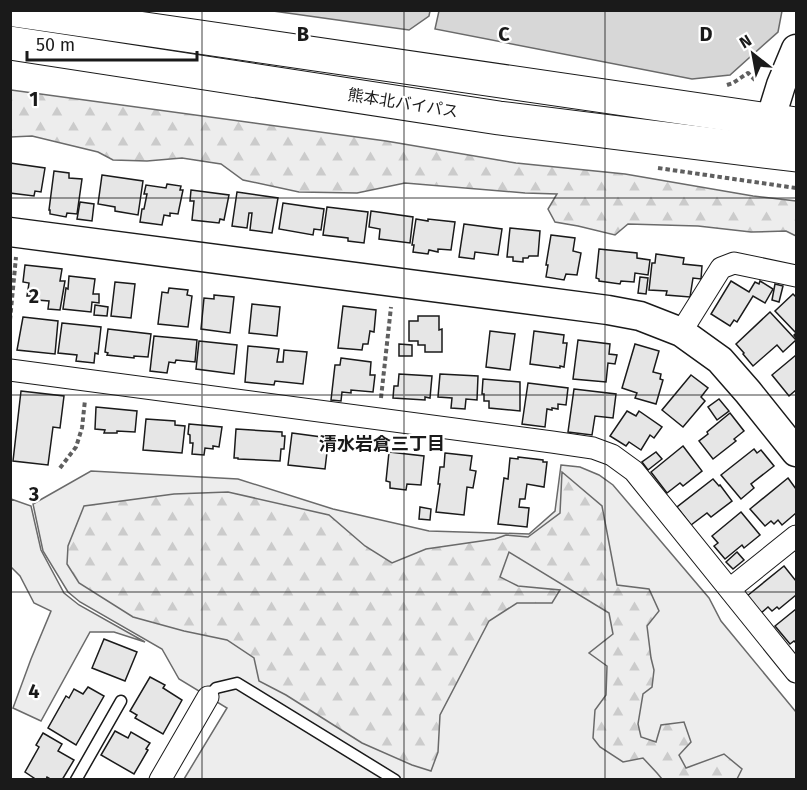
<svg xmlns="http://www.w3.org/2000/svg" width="807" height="790" viewBox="0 0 807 790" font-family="'Fira Sans','Noto Sans JP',sans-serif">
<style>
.built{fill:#ededed;stroke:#6a6a6a;stroke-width:1.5}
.forest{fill:url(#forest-firs);stroke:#6a6a6a;stroke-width:1.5}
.water{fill:#d7d7d7;stroke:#6a6a6a;stroke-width:1.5}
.building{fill:#e6e6e6;stroke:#1a1a1a;stroke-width:1.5}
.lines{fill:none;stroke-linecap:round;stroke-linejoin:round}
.lane-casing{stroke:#1a1a1a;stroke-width:13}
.street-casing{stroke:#1a1a1a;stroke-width:23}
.secondary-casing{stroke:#1a1a1a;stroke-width:31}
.highway-casing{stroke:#1a1a1a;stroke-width:35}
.path{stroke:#5f5f5f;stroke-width:4;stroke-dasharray:4.5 3;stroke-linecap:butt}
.lane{stroke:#fff;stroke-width:10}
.street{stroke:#fff;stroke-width:21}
.secondary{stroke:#fff;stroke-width:28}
.highway{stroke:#fff;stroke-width:33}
.grid{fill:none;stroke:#1a1a1a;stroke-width:1.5;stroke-opacity:0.55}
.labels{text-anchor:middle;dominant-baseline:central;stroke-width:4.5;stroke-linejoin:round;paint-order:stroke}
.street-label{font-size:16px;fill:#1a1a1a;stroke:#fff}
.neighbourhood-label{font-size:18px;font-weight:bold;fill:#1a1a1a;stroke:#fff}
.grid-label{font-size:20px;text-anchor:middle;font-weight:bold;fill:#1a1a1a;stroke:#fff;stroke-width:4.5;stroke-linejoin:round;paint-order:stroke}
</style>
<defs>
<pattern id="forest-firs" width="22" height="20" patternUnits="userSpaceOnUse" patternTransform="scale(1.5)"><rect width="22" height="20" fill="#ededed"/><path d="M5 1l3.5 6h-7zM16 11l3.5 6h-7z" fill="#cbcbcb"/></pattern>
</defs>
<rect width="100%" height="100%" fill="#fff"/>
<g class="built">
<path d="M561 465 580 467 599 475 613 485 709 598 721 621 796 712V779H184L227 708 179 679 162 649 80 602 68 592 43 551 33 504 91 471 238 479 333 509 429 531 529 534 555 511Z"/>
<path d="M11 499 31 506 41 550 64 593 79 605 145 642 114 632H90L41 721 13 708 31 659 51 611 34 603 20 576 11 567Z"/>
</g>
<g class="forest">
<path d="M11 90 386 141 516 163 625 174 753 196 796 201V236L786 231 751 232 698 226 628 224 615 235 578 226 555 222 548 209 557 194 525 193 405 183 357 193 299 192 243 180 221 164 182 158 147 161 113 160 98 152 32 136 11 137Z"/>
<path d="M562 472 602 506 617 585 649 589 659 611 647 626 651 658 654 670 652 687 643 694 638 724 641 737 656 742 661 725 684 722 691 742 679 755 686 768 724 754 742 769 737 779H662L657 773 643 758 623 762 600 747 593 738 595 710 606 695 607 666 589 653 613 634 609 613 509 552 500 577 518 586 560 590 552 603H517L489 621 440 715 438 752 431 771 412 765 362 743 286 695 259 681 254 658 227 640 184 631 133 617 79 583 67 564 68 546 84 506 174 494 228 492 329 515 365 546 392 563 426 549 495 539 506 535 528 537 560 513Z"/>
</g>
<g class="water">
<path d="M273 11H430L429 16 409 30Z"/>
<path d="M439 11V10L782 11 778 32 730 75 692 79 435 29Z"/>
</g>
<g class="building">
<path d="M10 163 45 168 41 192 35 191 34 196 10 193Z"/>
<path d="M54 171 69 173V178L82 179 77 214 67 213 66 217 50 214V210H49Z"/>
<path d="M102 175 143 181 138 215 115 211V207L98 204Z"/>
<path d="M167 184 181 186 180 190H183L178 214 170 213V216L164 215 162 225 140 222 142 209H144L147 194H144L146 185 166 188Z"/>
<path d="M191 190 229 195 224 220 220 219 219 223 192 220 194 201H190Z"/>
<path d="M237 192 278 198 272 233 250 230 252 213H249L247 228 232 226Z"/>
<path d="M80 202 94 204 92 221 77 219Z"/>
<path d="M283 203 324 209 321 230 314 229 313 235 279 229Z"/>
<path d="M327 207 368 212 364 243 348 241V238L323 235Z"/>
<path d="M371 211 413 217 410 243 379 239 380 229 369 227Z"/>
<path d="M416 219 428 221V219L455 222 451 250 438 249V252L429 250 428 254 413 252 414 245H412Z"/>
<path d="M464 224 502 229 498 255 475 252 474 259 459 257Z"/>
<path d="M510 228 540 231 538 256H529L528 258H523V262L513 261V257H507Z"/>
<path d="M551 235 575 238 573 251 581 253 577 275 566 274 564 280 546 277 548 265H546Z"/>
<path d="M599 249 637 253V258L650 260 648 275 635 273 634 282 621 281 620 284 599 281V279L596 278Z"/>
<path d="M656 254 684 258 683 264 702 266 701 279 693 278 690 297 666 295 667 291 649 290 652 263H655Z"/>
<path d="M25 265 62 269 60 281H65L60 310 48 309 49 301 37 300V296H27L29 283 23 282Z"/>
<path d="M69 276 95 279 93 294H99V303L92 302 91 312 63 309 66 288 68 289Z"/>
<path d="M640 277 648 278 646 294 638 293Z"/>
<path d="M731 281 749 292 755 282 759 284 760 281 773 289 765 303 753 296 737 322 734 320 730 326 711 314Z"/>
<path d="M115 282 135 284 131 318 111 316Z"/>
<path d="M775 284 783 286 779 302 772 300Z"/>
<path d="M169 288 188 290 187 295 192 296 188 327 158 324 162 292 168 293Z"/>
<path d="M793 294 796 297V338L794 335 796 333 775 311Z"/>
<path d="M214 295 234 297 230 333 201 329 204 298 214 299Z"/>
<path d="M252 304 280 307 277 336 249 333Z"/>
<path d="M95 305 108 307 107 316 94 315Z"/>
<path d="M343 306 376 310 374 332 370 331 368 344H363L362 350 338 348Z"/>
<path d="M770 312 796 340 783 352 777 345 753 366 743 354 744 353 736 344Z"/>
<path d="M418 316H439V330L442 329V352H425V345H418V341H409V321H418Z"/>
<path d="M23 317 58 321 55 354 17 350Z"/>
<path d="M62 323 101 327 98 354 95 353 94 363 76 361 77 355 58 353Z"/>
<path d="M108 329 151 334 148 357 134 356V358L107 355 108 353 105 352Z"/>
<path d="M490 331 515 334 510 370 486 367Z"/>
<path d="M534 331 564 335 563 343H567L564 367 560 366V368L530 364Z"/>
<path d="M154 336 197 340 195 362 176 360 175 363 169 362 167 373 150 371Z"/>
<path d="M578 340 610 344 609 354 617 355 615 364 608 363 606 382 573 379Z"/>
<path d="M199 341 237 345 234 374 196 369Z"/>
<path d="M399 344 412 345V356H399Z"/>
<path d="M635 344 659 351 653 372 661 374 660 379 663 380 656 404 635 398 637 393 622 388Z"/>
<path d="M248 346 279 349 277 362H283L284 350 307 352 303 384 275 381 274 385 245 382Z"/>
<path d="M796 355V390L789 396 772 375Z"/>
<path d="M341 358 371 362 370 375H375L373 392 351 390V393L342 392 341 401 331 400 335 365H340Z"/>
<path d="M399 374 432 376 430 398 425 397V400L393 398 394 386H398Z"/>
<path d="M440 374 478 376 477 400 466 399 465 409 451 408 452 398 438 397Z"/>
<path d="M691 375 708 388 701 397 705 401 683 427 662 410Z"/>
<path d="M483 379 520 382V411L489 408V401H484V394H482Z"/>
<path d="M528 383 568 388 566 405 558 404V409L552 408V410L547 409 545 427 522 424Z"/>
<path d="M574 389 616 394 613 418 595 416 592 435 568 432Z"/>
<path d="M21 391 64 396 60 428 53 427 48 465 13 461Z"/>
<path d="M719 399 729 411 717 420 708 407Z"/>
<path d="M96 407 137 411 135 432 117 431V433H104L105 430 95 429Z"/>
<path d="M627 411 636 416 639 411 662 427 654 438 650 435 641 450 629 442 626 446 610 436Z"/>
<path d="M730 413 744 431 734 439 736 441 713 459 699 441 708 434 707 432Z"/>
<path d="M146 419 175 421V425L185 426 182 453 143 450Z"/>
<path d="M189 424 222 427 219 447 213 446V449L205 448 204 455 192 454 193 443H190V435L188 434Z"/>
<path d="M236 429 282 432V436H285L284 449H281L280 461 238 459V458H234Z"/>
<path d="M292 433 329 438V440L335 441 334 453 327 452 325 469 288 465Z"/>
<path d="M683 446 702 471 683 486 680 483 667 493 651 472Z"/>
<path d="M754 449 757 453 761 450 774 466 751 484 754 488 741 499 721 475Z"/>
<path d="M389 452 424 456 421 485 407 484 406 490 390 488V482L386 481Z"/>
<path d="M656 452 662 459 648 470 642 462Z"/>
<path d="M445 453 472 456 470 470 476 471 473 488 467 487 464 515 436 512 440 484H438L440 467H444Z"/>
<path d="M518 457 543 460V462H547L544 487 527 484 525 499H520L519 507 529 508 527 527 498 524 504 478 508 479 510 458 518 459Z"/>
<path d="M788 478 796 489V513L782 525 778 520 774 524 771 521 765 526 750 509Z"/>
<path d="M713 479 719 486 720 485 732 501 711 517 707 513 691 525 677 507Z"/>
<path d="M420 507 431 509 430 520 419 519Z"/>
<path d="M741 512 760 535 744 548 742 545 725 559 714 546 718 543 712 536Z"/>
<path d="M737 552 744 560 733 569 726 562Z"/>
<path d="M784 566 796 581V595L779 609 777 607 772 611 768 607 761 613 747 596Z"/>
<path d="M796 609V643L794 641 790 644 775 626Z"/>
<path d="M104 639 137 652 125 681 92 668Z"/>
<path d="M150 677 165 685 163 688 182 700 163 734 135 718 137 715 130 711Z"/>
<path d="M88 687 104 696 76 745 48 728 66 696 69 698 74 689 83 694Z"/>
<path d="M115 731 128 738 131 732 150 743 146 749 148 750 134 774 101 755Z"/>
<path d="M43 733 62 744 58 751 74 760 62 780H52L47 777 46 780H37L25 772 39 747 36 745Z"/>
</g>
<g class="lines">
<defs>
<g id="lane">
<path d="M208 697 216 688 237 683 395 780"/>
<path d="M76 780 121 701"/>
</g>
<g id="street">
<path d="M681 332 721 268 734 263 796 276"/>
<path d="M10 370 552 442 593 448 612 455 634 471 796 672"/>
<path d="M730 589 796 536"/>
<path d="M160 780 208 697"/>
</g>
<g id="secondary">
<path d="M764 140 781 85 796 49"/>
<path d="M10 232 608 310 640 316 681 332 720 360 748 392 796 452"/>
</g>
<g id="highway">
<path d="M14 10 796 124"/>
<path d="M10 43 499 118 796 155"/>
</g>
</defs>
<use href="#lane" class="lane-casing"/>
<use href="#street" class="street-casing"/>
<use href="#secondary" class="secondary-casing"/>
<use href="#highway" class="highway-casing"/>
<g class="path">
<path d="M727 85 733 83 748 73 755 80"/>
<path d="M658 168 796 188"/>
<path d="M10 320 16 257"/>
<path d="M381 398 391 307"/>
<path d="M60 468 76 447 82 428 85 400"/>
</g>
<use href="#lane" class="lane"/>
<use href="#street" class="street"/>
<use href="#secondary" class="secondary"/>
<use href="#highway" class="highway"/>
</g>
<path class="grid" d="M202 10V780M404 10V780M605 10V780M10 198H796M10 395H796M10 592H796"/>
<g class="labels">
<g class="street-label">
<text transform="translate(403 103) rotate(9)">熊本北バイパス</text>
</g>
<g class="neighbourhood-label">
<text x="382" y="444">清水岩倉三丁目</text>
</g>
</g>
<g class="grid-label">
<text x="303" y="41">B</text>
<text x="504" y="41">C</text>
<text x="706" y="41">D</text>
<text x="34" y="106">1</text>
<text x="34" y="303">2</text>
<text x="34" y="501">3</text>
<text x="34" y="698">4</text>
</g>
<rect width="807" height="790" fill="none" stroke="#1a1a1a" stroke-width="24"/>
<g transform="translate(753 54) rotate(329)" stroke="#ffffff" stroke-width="4.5" paint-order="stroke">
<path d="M0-4.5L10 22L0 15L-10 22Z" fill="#1a1a1a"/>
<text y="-9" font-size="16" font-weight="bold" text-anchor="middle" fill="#1a1a1a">N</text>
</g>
<path d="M27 51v9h170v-9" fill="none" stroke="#1a1a1a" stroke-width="3"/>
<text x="36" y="51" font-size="18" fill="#1a1a1a" stroke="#ffffff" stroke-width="4.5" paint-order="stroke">50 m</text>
</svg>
